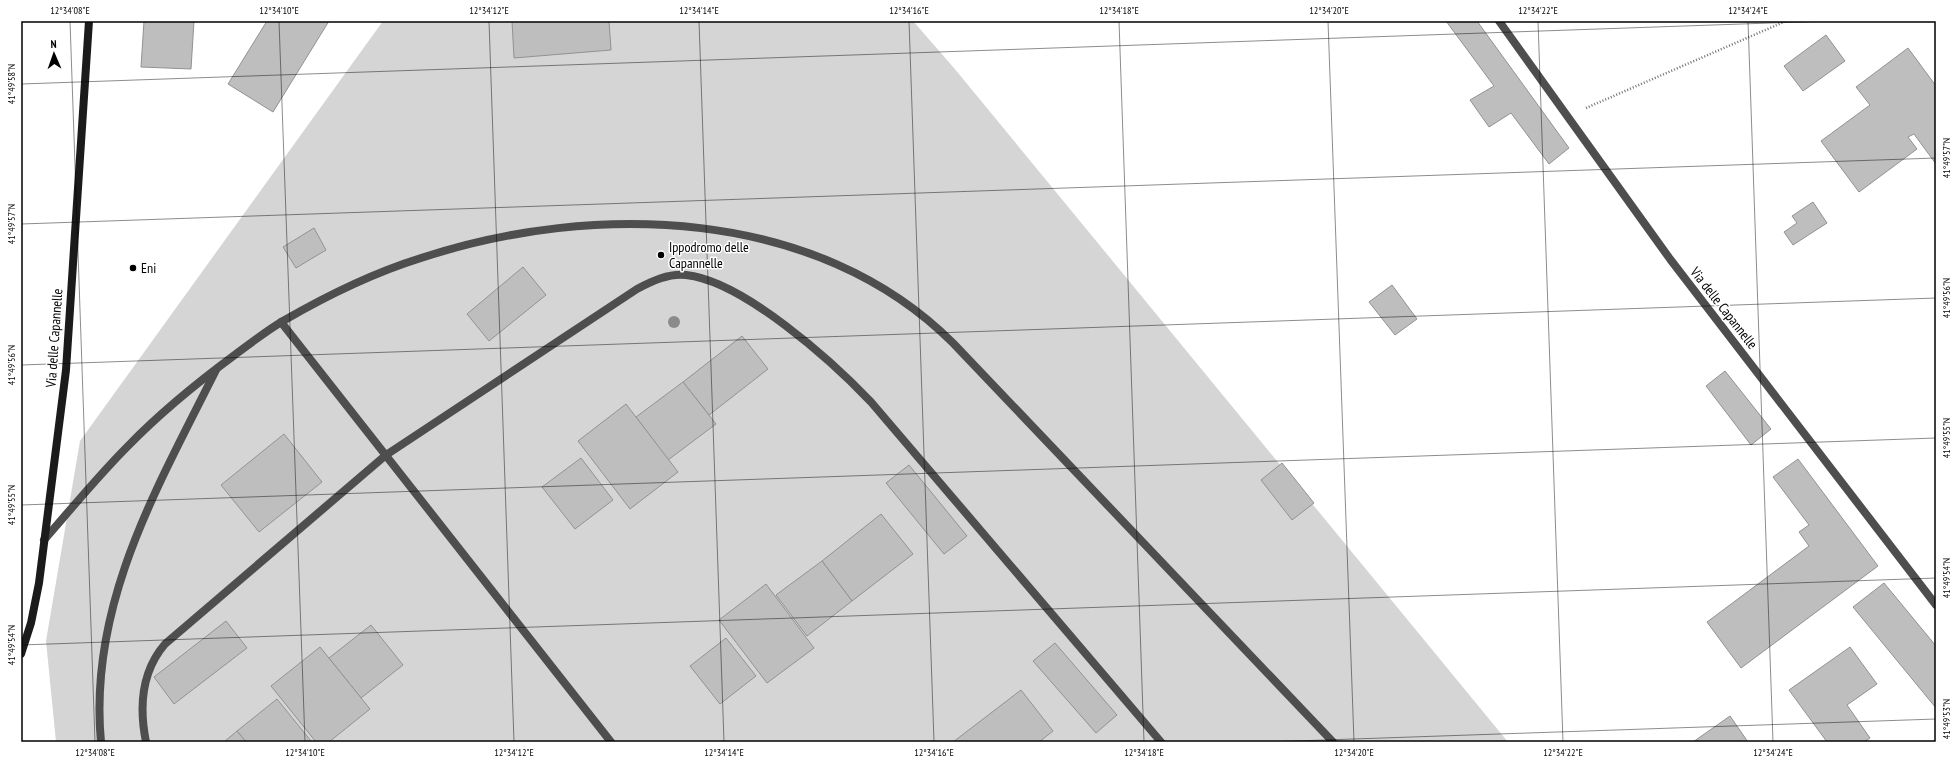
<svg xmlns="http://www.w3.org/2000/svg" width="1957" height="763" viewBox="0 0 1957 763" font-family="'PT Sans Narrow',sans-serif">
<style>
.green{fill:#d5d5d5}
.building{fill:#bebebe;stroke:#929292}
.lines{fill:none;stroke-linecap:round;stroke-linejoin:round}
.path{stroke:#707070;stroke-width:2.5;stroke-dasharray:1 2;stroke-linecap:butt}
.lane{stroke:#4e4e4e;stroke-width:8}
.street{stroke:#4e4e4e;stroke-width:8}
.secondary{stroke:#1b1b1b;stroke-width:8}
.tree{fill:#8b8b8b}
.ticks{fill:none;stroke:#000;stroke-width:1;stroke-opacity:0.45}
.poi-dot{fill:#000;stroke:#fff;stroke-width:1.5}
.labels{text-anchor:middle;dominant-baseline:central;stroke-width:3;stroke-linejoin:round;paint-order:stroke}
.poi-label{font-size:14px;fill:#000;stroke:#fff;text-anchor:start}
.street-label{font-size:14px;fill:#000;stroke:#fff}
.neatline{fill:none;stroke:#000;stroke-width:1.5}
.ticks-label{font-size:10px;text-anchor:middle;fill:#000}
</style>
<rect width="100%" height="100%" fill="#fff"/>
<path class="green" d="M383 21H913L954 68 1508 742H56L46 641 80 441Z"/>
<g class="building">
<path d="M144 21H194L191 69 141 67Z"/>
<path d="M267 21H329L273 112 228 84Z"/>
<path d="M512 21H609L611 50 514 58Z"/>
<path d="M1446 21H1477L1569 148 1549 164 1511 113 1489 127 1470 100 1494 86Z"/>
<path d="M1826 35 1845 61 1803 91 1784 66Z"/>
<path d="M1908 48 1936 86V164L1914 134 1908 137 1917 149 1859 192 1821 141 1870 105 1856 87Z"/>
<path d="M1813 202 1827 223 1793 245 1784 232 1797 223 1792 216Z"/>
<path d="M314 228 326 250 296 268 283 247Z"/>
<path d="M523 267 546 295 489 341 467 314Z"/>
<path d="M1392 285 1417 319 1395 335 1369 302Z"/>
<path d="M742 336 768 369 709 415 683 382Z"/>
<path d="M1725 371 1771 429 1751 445 1706 386Z"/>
<path d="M683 382 716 424 668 460 636 417Z"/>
<path d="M626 404 678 472 630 509 578 441Z"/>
<path d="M284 434 322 482 259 532 221 485Z"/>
<path d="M581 458 613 500 575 529 542 487Z"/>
<path d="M1798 459 1878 566 1741 668 1707 622 1809 546 1799 532 1809 525 1773 477Z"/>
<path d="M1282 463 1314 503 1292 520 1261 480Z"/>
<path d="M909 465 967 536 944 554 886 483Z"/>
<path d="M881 514 913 554 852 601 822 561Z"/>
<path d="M822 561 852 601 807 636 776 595Z"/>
<path d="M1884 583 1936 646V708L1853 607Z"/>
<path d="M766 584 814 648 767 683 719 620Z"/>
<path d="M226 621 247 648 174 704 154 677Z"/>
<path d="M371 625 403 665 361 698 329 658Z"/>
<path d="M726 638 756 676 720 704 690 666Z"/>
<path d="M1055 643 1117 715 1096 733 1033 661Z"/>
<path d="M320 647 370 709 329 742H316L271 686Z"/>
<path d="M1850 647 1877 684 1847 705 1870 738 1864 742H1827L1789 690Z"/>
<path d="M1021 690 1053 731 1039 742H953Z"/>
<path d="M277 699 311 741 310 742H246L237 731Z"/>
<path d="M1730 716 1748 742H1693Z"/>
<path d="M237 731 246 742H224Z"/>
</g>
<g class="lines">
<path class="path" d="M1586 108 1786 21"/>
<g class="lane">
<path d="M281 322 611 742"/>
<path d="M44 540C72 508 98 476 128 446 161 412 198 382 236 354 251 343 266 331 283 321 326 296 373 273 421 258 594 201 817 207 953 343L1333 742"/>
<path d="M101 742C88 605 157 488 216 370"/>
<path d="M146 742C139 707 141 672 165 644L386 455 637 289C652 281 669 273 686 275 743 281 832 361 871 402L1161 742"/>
</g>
<path class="street" d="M1499 21 1670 259 1936 605"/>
<path class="secondary" d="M21 654 31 623 39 583 66 370 89 21"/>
</g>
<circle class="tree" cx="674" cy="322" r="6"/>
<path class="ticks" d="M70 21 95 742M279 21 305 742M489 21 514 742M699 21 724 742M909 21 934 742M1119 21 1144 742M1328 21 1354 742M1538 21 1563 742M1748 21 1773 742M21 84 1828 21M21 224 1936 158M21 365 1936 298M21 505 1936 438M21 645 1936 578M1266 742 1936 719"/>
<g class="poi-dot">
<circle cx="661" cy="255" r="4"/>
<circle cx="133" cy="268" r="4"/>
</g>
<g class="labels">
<g class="poi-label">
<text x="669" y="247">Ippodromo delle<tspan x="669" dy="16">Capannelle</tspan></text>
<text x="141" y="268">Eni</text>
</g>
<g class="street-label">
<text transform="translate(1724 308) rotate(52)">Via delle Capannelle</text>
<text transform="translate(54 338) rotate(-86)">Via delle Capannelle</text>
</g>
</g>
<rect width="1957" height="763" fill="none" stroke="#ffffff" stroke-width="44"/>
<g transform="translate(54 54) rotate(358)" stroke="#ffffff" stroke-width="3" paint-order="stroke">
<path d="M0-3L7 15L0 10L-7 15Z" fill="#000000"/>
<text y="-6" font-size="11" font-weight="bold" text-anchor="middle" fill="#000000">N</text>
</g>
<rect x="22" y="22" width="1913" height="719" class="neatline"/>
<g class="ticks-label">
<text x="70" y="14">12°34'08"E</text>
<text x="279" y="14">12°34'10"E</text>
<text x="489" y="14">12°34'12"E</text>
<text x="699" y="14">12°34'14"E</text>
<text x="909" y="14">12°34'16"E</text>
<text x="1119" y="14">12°34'18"E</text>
<text x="1329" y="14">12°34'20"E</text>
<text x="1538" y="14">12°34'22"E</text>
<text x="1748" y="14">12°34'24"E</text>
<text transform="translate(11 84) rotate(-90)" y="4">41°49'58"N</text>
<text transform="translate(1946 158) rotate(-90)" y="4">41°49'57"N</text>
<text transform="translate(11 224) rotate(-90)" y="4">41°49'57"N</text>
<text transform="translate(1946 298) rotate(-90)" y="4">41°49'56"N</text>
<text transform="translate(11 365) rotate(-90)" y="4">41°49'56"N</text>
<text transform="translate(1946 438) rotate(-90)" y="4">41°49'55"N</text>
<text transform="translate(11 505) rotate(-90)" y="4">41°49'55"N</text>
<text transform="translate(1946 578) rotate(-90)" y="4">41°49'54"N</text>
<text transform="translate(11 645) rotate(-90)" y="4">41°49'54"N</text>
<text transform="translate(1946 719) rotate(-90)" y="4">41°49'53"N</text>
<text x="95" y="756">12°34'08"E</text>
<text x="305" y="756">12°34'10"E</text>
<text x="514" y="756">12°34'12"E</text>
<text x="724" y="756">12°34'14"E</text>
<text x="934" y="756">12°34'16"E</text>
<text x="1144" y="756">12°34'18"E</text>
<text x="1354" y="756">12°34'20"E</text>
<text x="1563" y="756">12°34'22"E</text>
<text x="1773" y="756">12°34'24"E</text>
</g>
</svg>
